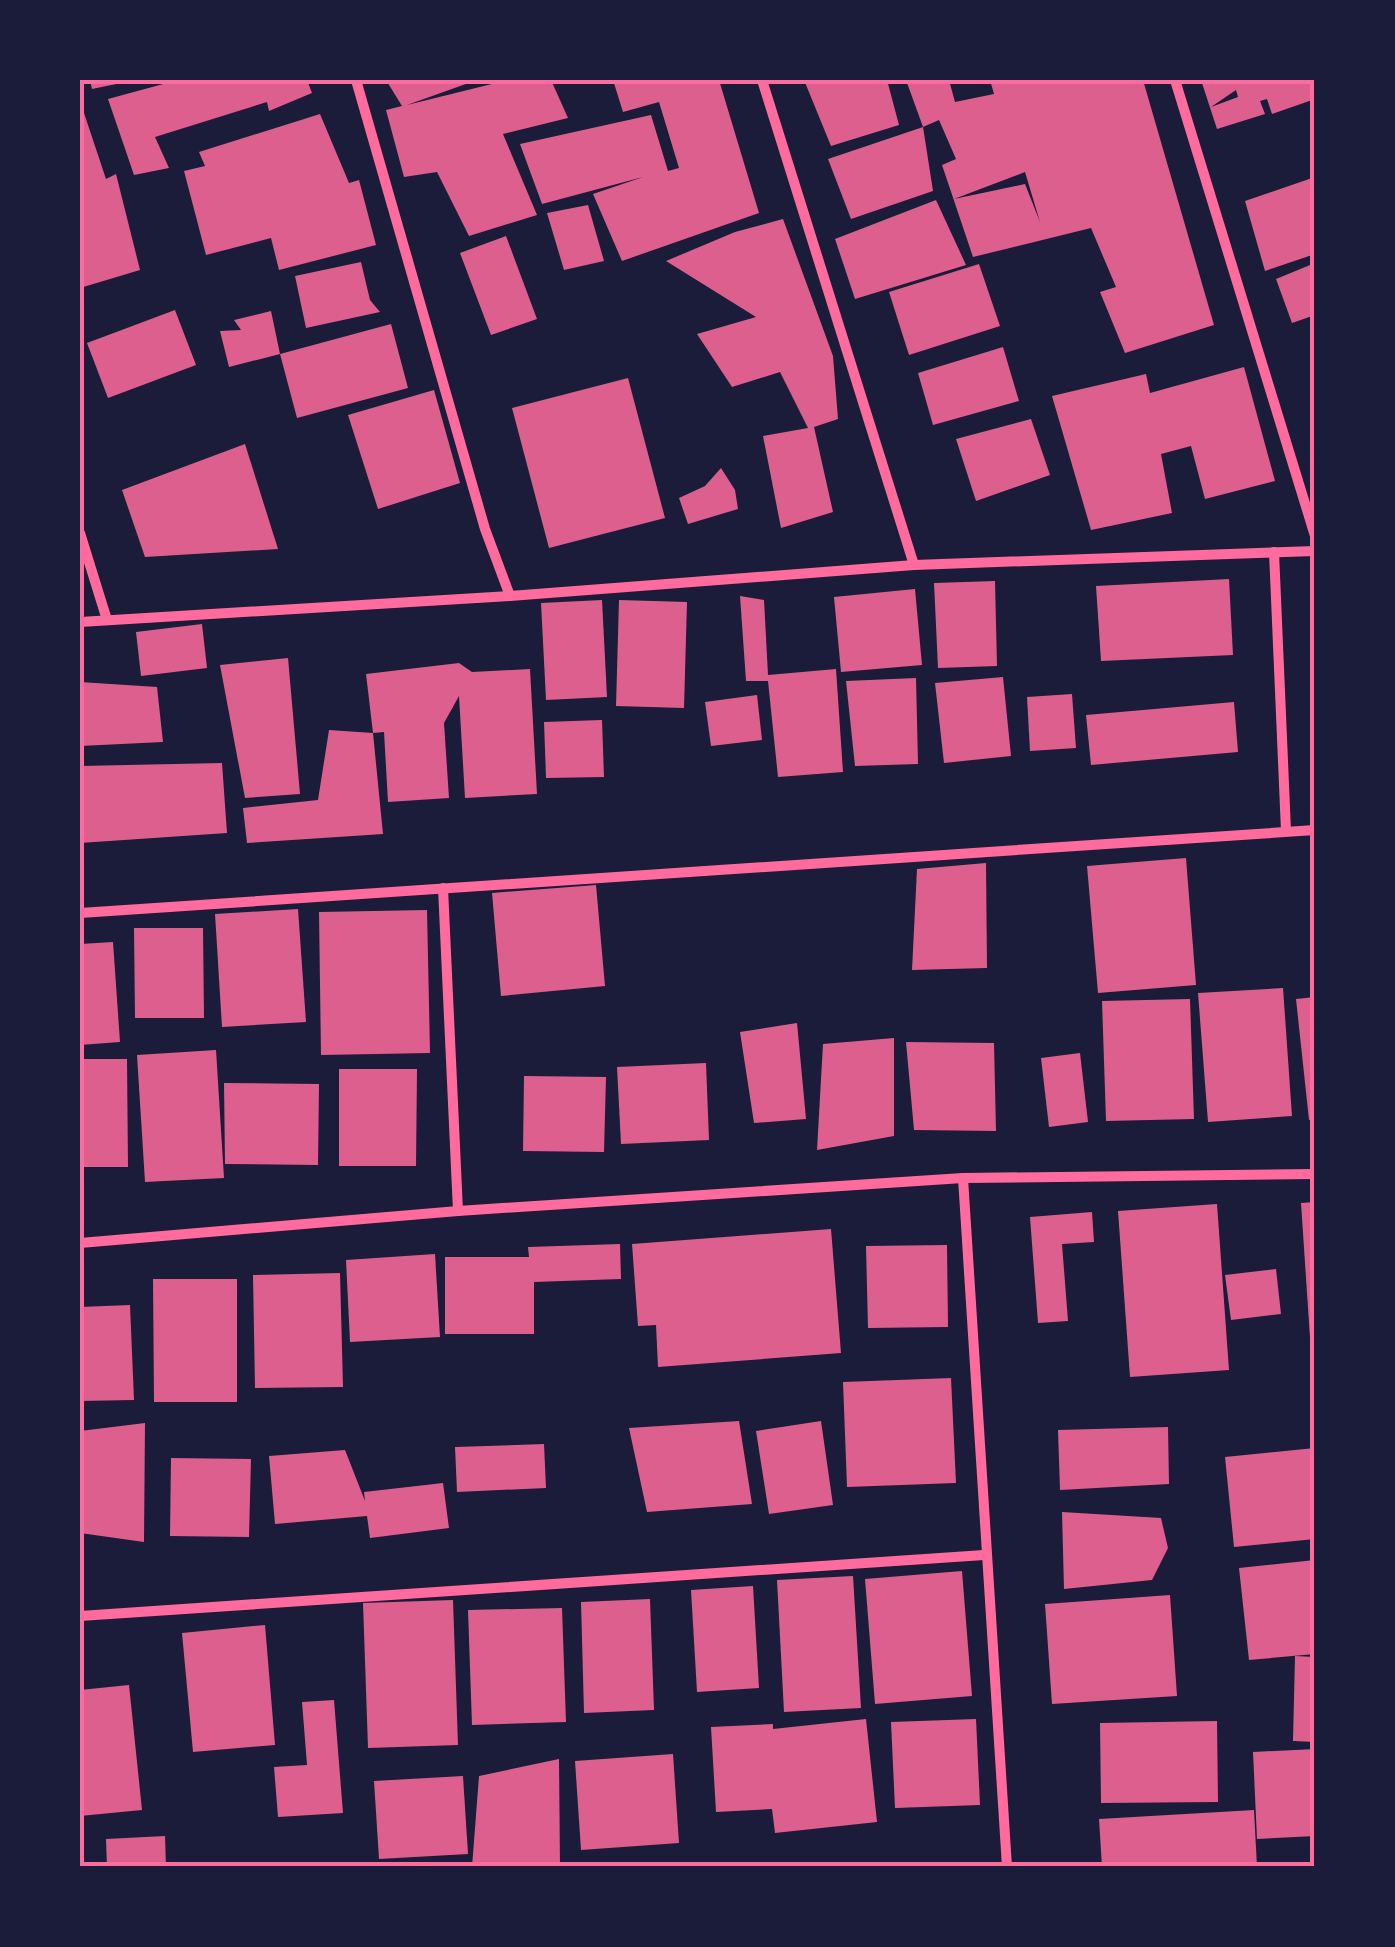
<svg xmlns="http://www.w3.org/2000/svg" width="1395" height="1947" viewBox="0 0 1395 1947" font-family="Overpass,sans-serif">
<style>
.building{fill:#dd5f8e;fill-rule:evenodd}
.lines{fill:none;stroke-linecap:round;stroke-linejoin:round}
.minor{stroke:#ff6b9d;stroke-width:10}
.neatline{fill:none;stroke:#ff6b9d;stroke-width:4}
</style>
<rect width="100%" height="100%" fill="#1b1b3a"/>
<g class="building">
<path d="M90 80H125L126 82 92 89Z"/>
<path d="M178 80H263L264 84 265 80H307L312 93 269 111 267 102 155 137 169 168 134 175 108 99Z"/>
<path d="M386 80H477L407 105 508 80H551L568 118 503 134 537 215 469 236 437 172 404 177 386 110 402 106Z"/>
<path d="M613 80H719L759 213 622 261 593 194 643 177 542 204 520 144 651 115 668 171 679 168 659 102 623 112Z"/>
<path d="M804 80H887L899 125 831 146Z"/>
<path d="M906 80H949L955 102 994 94 990 80H1021L1023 84 1034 80H1143L1214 325 1125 353 1100 292 1116 287 1091 228 973 257 942 165 956 159 939 120 923 127ZM1025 172 1040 222 1025 184 954 199Z"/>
<path d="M1201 80H1315V99L1272 114 1267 99 1260 101 1265 114 1217 129ZM1236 90 1238 97 1211 107Z"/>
<path d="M80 101 106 179 116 174 140 270 80 288Z"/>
<path d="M320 114 349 183 359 180 376 245 279 270 271 238 206 255 184 171 205 166 199 152Z"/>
<path d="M923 127 933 191 851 219 828 159Z"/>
<path d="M1315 177V254L1265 271 1245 201Z"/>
<path d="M936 200 966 265 855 299 835 239Z"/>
<path d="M588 205 604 261 564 270 547 213Z"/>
<path d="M783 219 833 356 838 419 814 427 833 512 781 528 763 436 808 428 780 372 732 387 697 334 756 317 666 261 735 232Z"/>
<path d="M506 236 537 319 491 335 460 253Z"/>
<path d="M361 262 370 300 380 312 306 328 295 276Z"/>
<path d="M1315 263V315L1292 323 1276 279Z"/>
<path d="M979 264 1000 326 909 355 889 292Z"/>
<path d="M175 310 196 365 108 398 87 343Z"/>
<path d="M271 311 280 354 391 324 408 388 297 418 280 354 229 367 220 331 241 330 234 320Z"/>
<path d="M1003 347 1019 401 933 425 918 373Z"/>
<path d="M1244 367 1275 481 1205 499 1191 446 1161 454 1172 513 1091 530 1052 396 1146 374 1150 393Z"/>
<path d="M628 378 665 518 549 548 512 408Z"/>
<path d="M434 390 460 483 378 509 348 415Z"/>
<path d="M1031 419 1050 475 976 501 956 439Z"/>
<path d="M245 444 278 549 145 557 122 490Z"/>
<path d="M721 468 735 490 738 509 688 524 679 498 705 486Z"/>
<path d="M1229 579 1233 655 1101 661 1096 586Z"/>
<path d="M995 581 997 666 938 668 934 583Z"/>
<path d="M915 589 922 665 841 672 834 597Z"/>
<path d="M740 596 764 600 768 675 836 669 843 772 778 777 768 681H746Z"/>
<path d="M602 600 607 697 546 700 541 603Z"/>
<path d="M619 600 687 602 684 708 616 706Z"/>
<path d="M202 624 207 668 141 676 136 632Z"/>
<path d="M288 658 300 794 245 798 220 665Z"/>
<path d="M459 663 472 672 530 669 537 794 465 798 459 696 444 723 449 798 388 802 384 732 373 733 366 674Z"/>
<path d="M1003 677 1011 756 944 763 935 683Z"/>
<path d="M916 678 918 764 855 766 846 681Z"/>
<path d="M80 682 157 687 163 742 80 746Z"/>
<path d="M1072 694 1076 748 1030 751 1027 697Z"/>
<path d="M757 695 762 740 711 746 705 702Z"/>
<path d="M1234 702 1238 752 1091 765 1086 715Z"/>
<path d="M602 720 604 777 546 778 544 722Z"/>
<path d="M329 730 373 733 383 834 247 843 243 808 318 800Z"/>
<path d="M222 763 227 833 80 843V766Z"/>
<path d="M1186 858 1196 985 1098 993 1087 866Z"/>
<path d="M986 863 987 968 912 970 917 869Z"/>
<path d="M596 885 605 986 501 996 492 893Z"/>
<path d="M298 909 306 1022 222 1027 215 914Z"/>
<path d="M427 910 430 1053 321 1055 319 912Z"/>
<path d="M134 928H203L204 1018H135Z"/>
<path d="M113 942 120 1042 80 1045V944Z"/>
<path d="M1283 988 1292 1116 1208 1122 1198 993Z"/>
<path d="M1315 997V1119L1309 1120 1296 999Z"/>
<path d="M1190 999 1194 1119 1106 1121 1102 1001Z"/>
<path d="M797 1023 806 1119 754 1123 740 1032Z"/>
<path d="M894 1038V1136L817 1150 823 1044Z"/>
<path d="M906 1042 994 1043 996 1131 914 1130Z"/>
<path d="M216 1050 224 1178 145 1182 137 1055Z"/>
<path d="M1080 1053 1088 1122 1049 1127 1041 1058Z"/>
<path d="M80 1059H127L128 1167H80Z"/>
<path d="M706 1063 709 1140 621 1144 617 1067Z"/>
<path d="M339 1069H417L416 1166H339Z"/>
<path d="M524 1076 606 1077 604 1152 523 1151Z"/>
<path d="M224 1083 319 1084 318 1165 225 1164Z"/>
<path d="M1315 1202V1368H1312L1301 1203Z"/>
<path d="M1217 1204 1229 1370 1130 1377 1118 1211Z"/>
<path d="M1092 1212 1094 1242 1062 1244 1068 1321 1038 1323 1030 1217Z"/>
<path d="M831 1229 841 1353 658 1367 656 1325 638 1326 632 1244Z"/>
<path d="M620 1244 621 1279 534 1282V1334H445V1257H529L528 1247Z"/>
<path d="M947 1245 948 1327 868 1328 866 1246Z"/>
<path d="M435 1254 440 1337 350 1342 346 1260Z"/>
<path d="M1276 1269 1281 1314 1231 1320 1225 1275Z"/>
<path d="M340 1273 343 1387 255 1388 253 1275Z"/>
<path d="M153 1279H237V1402H154Z"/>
<path d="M130 1305 134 1400 80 1401V1307Z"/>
<path d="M951 1378 956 1483 847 1487 843 1382Z"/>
<path d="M739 1421 752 1504 647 1512 629 1428Z"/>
<path d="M821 1421 833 1505 769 1514 756 1431Z"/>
<path d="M145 1423 144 1542 80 1533V1431Z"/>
<path d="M1168 1427 1169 1484 1060 1490 1058 1430Z"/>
<path d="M544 1444 546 1488 457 1492 455 1447Z"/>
<path d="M1315 1448V1539L1234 1547 1225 1457Z"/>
<path d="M345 1450 365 1501 364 1492 443 1483 449 1528 370 1538 367 1516 275 1524 269 1456Z"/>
<path d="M171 1458 251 1459 249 1537 170 1536Z"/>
<path d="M1062 1512 1161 1518 1168 1548 1152 1580 1064 1589Z"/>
<path d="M1315 1560V1654L1249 1660 1239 1568Z"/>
<path d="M962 1571 972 1696 875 1704 865 1579Z"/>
<path d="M853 1576 861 1708 784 1712 777 1580Z"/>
<path d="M753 1586 759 1688 697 1692 691 1590Z"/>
<path d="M1170 1595 1177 1696 1052 1704 1045 1604Z"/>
<path d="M650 1599 654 1710 584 1713 581 1602Z"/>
<path d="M453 1600 458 1745 368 1748 363 1603Z"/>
<path d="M562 1608 566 1722 472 1725 468 1610Z"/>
<path d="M265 1625 275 1745 193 1752 182 1633Z"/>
<path d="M1295 1656 1315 1657V1742L1293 1741Z"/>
<path d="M129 1685 142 1810 80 1816V1690Z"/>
<path d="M334 1700 343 1813 278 1817 274 1767 307 1765 302 1702Z"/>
<path d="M866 1719 877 1822 775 1833 772 1809 716 1812 711 1727 773 1724V1729Z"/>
<path d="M976 1719 980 1805 895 1808 891 1722Z"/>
<path d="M1217 1721 1218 1802 1101 1803 1100 1723Z"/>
<path d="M1315 1749V1836L1257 1839 1253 1752Z"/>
<path d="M673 1754 679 1843 581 1850 575 1761Z"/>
<path d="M559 1759 560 1867H472L479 1776Z"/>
<path d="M463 1776 468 1854 379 1859 374 1781Z"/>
<path d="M1254 1810 1257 1867H1102L1099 1819Z"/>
<path d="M165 1836 166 1867H107L106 1839Z"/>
</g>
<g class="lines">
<g class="minor">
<path d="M356 80 485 529 510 596"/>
<path d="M762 80 914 565"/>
<path d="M1175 80 1315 536"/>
<path d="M80 533 107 620"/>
<path d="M1274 552 1286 831"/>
<path d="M80 622 510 596 914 565 1315 551"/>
<path d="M443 888 458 1211"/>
<path d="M80 913 1315 830"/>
<path d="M963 1178 1007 1867"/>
<path d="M80 1243 458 1211 963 1178 1315 1174"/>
<path d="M80 1616 984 1555"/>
</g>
</g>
<rect width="1395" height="1947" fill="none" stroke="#1b1b3a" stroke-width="165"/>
<rect x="82" y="82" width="1230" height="1782" class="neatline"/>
</svg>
